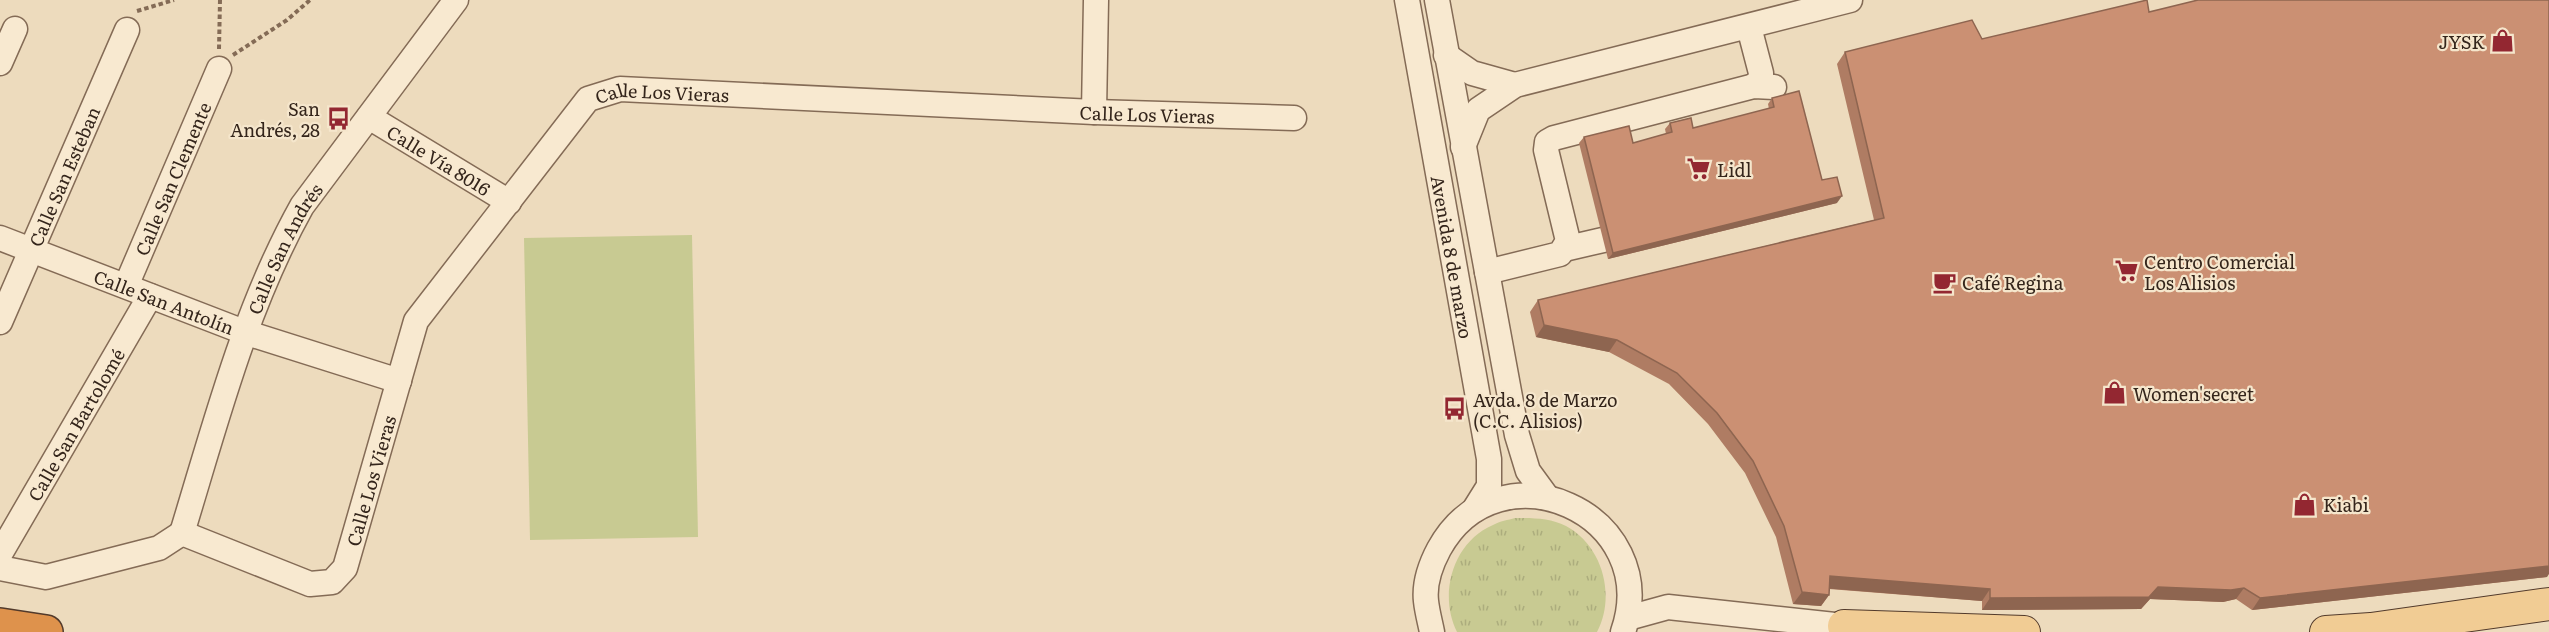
<svg xmlns="http://www.w3.org/2000/svg" width="2549" height="632" viewBox="0 0 2549 632" font-family="Literata,serif">
<style>
.grass{fill:url(#grass-tufts)}
.garden{fill:#c8ca92}
.lines{fill:none;stroke-linecap:round;stroke-linejoin:round}
.minor-casing{stroke:#846b56;stroke-width:27}
.major-casing{stroke:#523a2b;stroke-width:34}
.highway-casing{stroke:#523a2b;stroke-width:36}
.path{stroke:#846b56;stroke-width:4;stroke-dasharray:4.5 3;stroke-linecap:butt}
.minor{stroke:#f8e9d0;stroke-width:24}
.major{stroke:#f1cc94;stroke-width:32}
.highway{stroke:#de924c;stroke-width:33}
.wall{fill:#af7c63}
.shaded-wall{fill:#8e6550}
.building{fill:#cb9073;stroke:#8e6550;stroke-width:1.5}
.labels{text-anchor:middle;dominant-baseline:central;stroke-width:4.5;stroke-linejoin:round;paint-order:stroke}
.poi-label{font-size:18px;fill:#34251b;stroke:#f5e6cc;text-anchor:start}
.street-label{font-size:18px;fill:#34251b;stroke:#f5e6cc}
</style>
<defs>
<pattern id="grass-tufts" width="24" height="20" patternUnits="userSpaceOnUse" patternTransform="scale(1.5)"><rect width="24" height="20" fill="#c8ca92"/><path d="M3 7l-1-3M5 7V3M7 7l1-3M15 17l-1-3M17 17v-4M19 17l1-3" fill="none" stroke="#acad7d"/></pattern>
</defs>
<rect width="100%" height="100%" fill="#eddbbd"/>
<path class="grass" d="M1515 518C1533 518 1550 518 1566 526 1603 546 1616 596 1597 632H1457C1438 594 1453 542 1493 525 1500 521 1508 520 1515 518Z"/>
<path class="garden" d="M692 235 698 537 530 540 524 238Z"/>
<g class="lines">
<defs>
<g id="minor">
<path id="s1" d="M1407 0 1489 459V486L1474 510"/>
<path d="M1437 0 1517 435 1528 471 1547 497"/>
<path d="M1749 27 1761 73V79L1754 86"/>
<path d="M1446 55 1472 73 1515 85"/>
<path d="M0 63 15 29"/>
<path d="M1094 112 1096 0"/>
<path id="s2" d="M369 117 509 202"/>
<path d="M1463 147 1478 110 1515 85 1850 0"/>
<path id="s3" d="M0 238 244 332 399 381"/>
<path d="M1564 249 1603 240"/>
<path d="M1487 272 1560 254 1568 241 1546 150 1547 142 1554 138 1754 86 1774 87"/>
<path id="s4" d="M126 286 219 69"/>
<path id="s5" d="M0 322 127 30"/>
<path id="s6" d="M182 533 310 584 332 582 345 568 416 321 588 99 620 89 1094 112 1294 118"/>
<path id="s7" d="M182 533C216 422 245 308 302 206L456 0"/>
<path id="s8" d="M0 554 150 296"/>
<path d="M0 568 46 577 159 548 182 533"/>
<path d="M1628 618 1668 607 1844 626 1843 632"/>
<path d="M1432 632C1430 622 1427 611 1426 601 1424 583 1431 564 1439 549 1499 440 1664 514 1623 632"/>
</g>
<g id="major">
<path d="M1844 626 2024 632"/>
<path d="M2326 632 2371 629 2549 604"/>
</g>
<path id="highway" d="M0 625 46 632"/>
</defs>
<use href="#minor" class="minor-casing"/>
<use href="#major" class="major-casing"/>
<use href="#highway" class="highway-casing"/>
<g class="path">
<path d="M137 11 174 0"/>
<path d="M219 49 220 0"/>
<path d="M233 55 287 20 310 0"/>
</g>
<use href="#minor" class="minor"/>
<use href="#major" class="major"/>
<use href="#highway" class="highway"/>
</g>
<g class="wall">
<path d="M2149 12 2547 577 2252 610 2236 599 2223 602 2150 599 2141 609 1982 610V601L1829 589V595L1821 606 1793 604 1776 537 1745 473 1708 424 1669 384 1609 352 1536 337 1530 312 1538 300 1874 220 1837 64 1845 52 1982 39Z"/>
<path d="M1772 98 1822 180 1837 203 1608 259 1579 143 1584 137 1633 143 1666 134 1665 129 1670 123 1693 128 1769 109 1768 104Z"/>
</g>
<g class="shaded-wall">
<path d="M1842 196 1837 203 1608 259 1613 253Z"/>
<path d="M1544 325 1617 340 1609 352 1536 337Z"/>
<path d="M2549 566V574L2547 577 2252 610 2260 598Z"/>
<path d="M1830 576 1990 589 1982 601 1822 588Z"/>
<path d="M2158 587 2244 588 2236 599 2223 602 2150 599 2141 609 1982 610 1990 598Z"/>
<path d="M1802 592 1829 595 1821 606 1793 604Z"/>
</g>
<g class="building">
<path d="M2147 0 2149 12 2198 0H2549V566L2260 598 2244 588 2231 590 2158 587 2149 597 1990 598V589L1830 576 1829 595 1802 592 1784 526 1753 461 1717 413 1677 373 1617 340 1544 325 1538 300 1884 218 1845 52 1972 20 1982 39Z"/>
<path d="M1799 91 1822 180 1837 177 1842 196 1613 253 1584 137 1629 126 1633 143 1672 132 1670 123 1691 118 1693 128 1774 107 1772 98Z"/>
</g>
<defs>
<symbol id="shop-bare" viewBox="-9 -9 18 18"><path d="M-5-2.5h2.3a2.7 3.5 0 0 1 5.4 0H5L5.5 6h-11ZM-1.5-2.5h3a1.5 2.3 0 0 0-3 0Z" fill="#932731" stroke="#f5e6cc" stroke-width="2.5" paint-order="stroke"/></symbol>
<symbol id="bus-bare" viewBox="-9 -9 18 18"><path d="M-5-6H5V4H4V6H2V4H-2V6H-4V4H-5ZM-3.5-4V0h7V-4ZM-3.5 1.2v1.5H-2V1.2ZM2 1.2v1.5H3.5V1.2Z" fill="#932731" stroke="#f5e6cc" stroke-width="2.5" paint-order="stroke"/></symbol>
<symbol id="supermarket-bare" viewBox="-9 -9 18 18"><path d="M-6-5.5h2.5l.6 2H6L4.5 2H-2.5L-4.4-4H-6ZM-1.5 3.2a1.3 1.3 0 1 0 .1 0ZM3 3.2a1.3 1.3 0 1 0 .1 0Z" fill="#932731" stroke="#f5e6cc" stroke-width="2.5" paint-order="stroke"/></symbol>
<symbol id="cafe-bare" viewBox="-9 -9 18 18"><path d="M-5.5-4.5H6V0H3Q3 3.5 0 3.5H-2.5Q-5.5 3.5-5.5 0ZM3-3.2v2h1.7v-2ZM-6 4.5H4V6H-6Z" fill="#932731" stroke="#f5e6cc" stroke-width="2.5" paint-order="stroke"/></symbol>
</defs>
<g fill-rule="evenodd">
<use href="#shop-bare" x="2486" y="24" width="33" height="33"/>
<use href="#bus-bare" x="322" y="102" width="33" height="33"/>
<use href="#supermarket-bare" x="1682" y="152" width="33" height="33"/>
<use href="#supermarket-bare" x="2110" y="254" width="33" height="33"/>
<use href="#cafe-bare" x="1928" y="266" width="33" height="33"/>
<use href="#shop-bare" x="2098" y="376" width="33" height="33"/>
<use href="#bus-bare" x="1438" y="392" width="33" height="33"/>
<use href="#shop-bare" x="2288" y="488" width="33" height="33"/>
</g>
<g class="labels">
<g class="poi-label">
<text x="2485" y="41" text-anchor="end">JYSK</text>
<text x="320" y="108" text-anchor="end">San<tspan x="320" dy="21">Andrés, 28</tspan></text>
<text x="1717" y="169">Lidl</text>
<text x="2144" y="261">Centro Comercial<tspan x="2144" dy="21">Los Alisios</tspan></text>
<text x="1962" y="282">Café Regina</text>
<text x="2133" y="393">Women'secret</text>
<text x="1473" y="399">Avda. 8 de Marzo<tspan x="1473" dy="21">(C.C. Alisios)</tspan></text>
<text x="2323" y="504">Kiabi</text>
</g>
<g class="street-label">
<text stroke="none"><textPath href="#s6" startOffset="792">Calle Los Vieras</textPath></text>
<text stroke="none"><textPath href="#s6" startOffset="1278">Calle Los Vieras</textPath></text>
<text stroke="none"><textPath href="#s2" startOffset="82">Calle Vía 8016</textPath></text>
<text stroke="none"><textPath href="#s5" startOffset="159">Calle San Esteban</textPath></text>
<text stroke="none"><textPath href="#s4" startOffset="117">Calle San Clemente</textPath></text>
<text stroke="none"><textPath href="#s7" startOffset="303">Calle San Andrés</textPath></text>
<text stroke="none"><textPath href="#s1" startOffset="261">Avenida 8 de marzo</textPath></text>
<text stroke="none"><textPath href="#s3" startOffset="176">Calle San Antolín</textPath></text>
<text stroke="none"><textPath href="#s8" startOffset="150">Calle San Bartolomé</textPath></text>
<text stroke="none"><textPath href="#s6" startOffset="270">Calle Los Vieras</textPath></text>
</g>
</g>
</svg>
